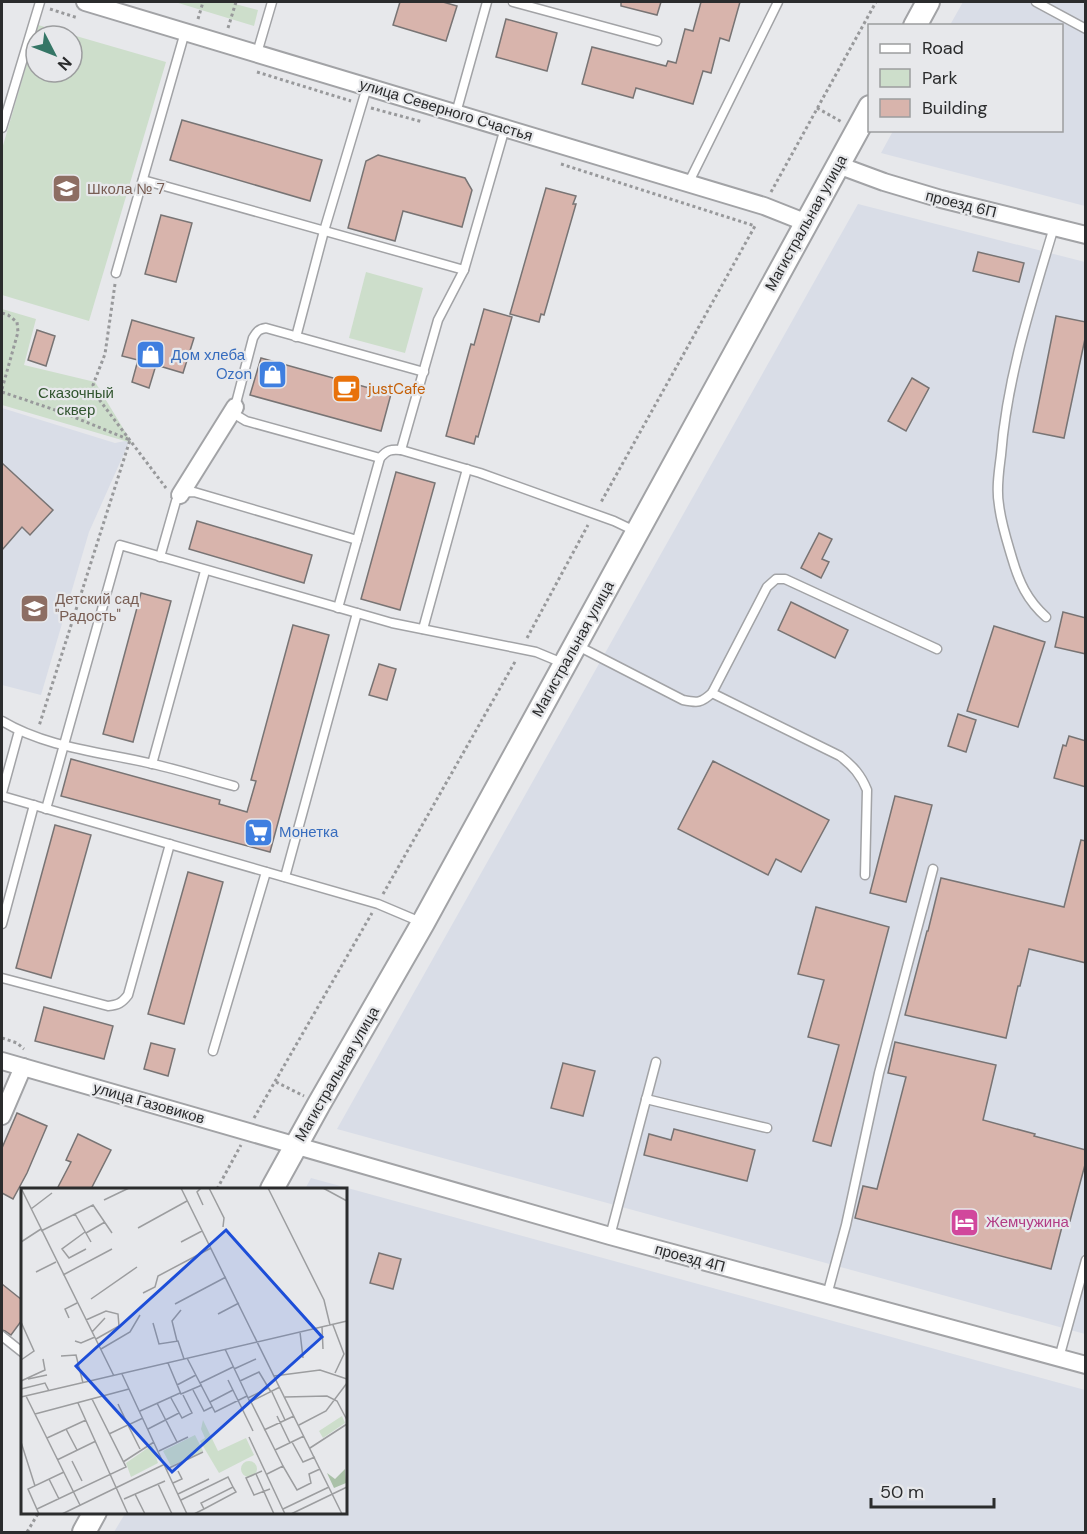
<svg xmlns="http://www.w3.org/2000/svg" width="1087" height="1534" viewBox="0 0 1087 1534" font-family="'DM Sans',sans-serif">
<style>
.built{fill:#d9dde7}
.green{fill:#cddecb;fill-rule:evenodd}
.building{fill:#d8b4ac;stroke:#787474;stroke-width:1.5}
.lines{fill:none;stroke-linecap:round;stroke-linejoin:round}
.lane-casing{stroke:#a2a3a6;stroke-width:11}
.street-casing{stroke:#a2a3a6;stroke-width:20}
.secondary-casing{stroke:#a2a3a6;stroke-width:26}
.path{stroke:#98999b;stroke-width:3;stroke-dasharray:3 3;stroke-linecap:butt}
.lane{stroke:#fff;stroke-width:8}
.street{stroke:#fff;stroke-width:16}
.secondary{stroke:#fff;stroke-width:22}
.labels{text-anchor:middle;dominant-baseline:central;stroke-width:4.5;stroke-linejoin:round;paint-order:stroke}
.street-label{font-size:15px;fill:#2b2c2d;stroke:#e7e8eb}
.education-label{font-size:15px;fill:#785e54;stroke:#e7e8eb;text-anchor:start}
.shop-label{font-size:15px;fill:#366cbe;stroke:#e7e8eb;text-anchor:start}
.food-label{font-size:15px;fill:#c56008;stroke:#e7e8eb;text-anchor:start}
.park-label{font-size:15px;fill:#31552f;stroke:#e7e8eb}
.hotel-label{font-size:15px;fill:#b23c85;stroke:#e7e8eb;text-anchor:start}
.inset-road{fill:none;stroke:#9c9d9f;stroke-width:1.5}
.view{fill:#1d4ed8;fill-opacity:0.15;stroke:#1d4ed8;stroke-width:3}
.inset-edge{fill:none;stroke:#2b2c2d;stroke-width:3}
</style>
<rect width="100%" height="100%" fill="#e7e8eb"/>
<g class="built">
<path d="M963 2H1085V206L881 153 893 131 1062 130V26L950 25Z"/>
<path d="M858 204 1085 262V1334L337 1129Z"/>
<path d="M2 408 115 443 130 440 89 532 41 695 2 685Z"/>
<path d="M311 1178 1085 1390V1532H114L126 1512H345V1189H305Z"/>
</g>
<g class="green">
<path d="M175 2H235V4L258 10 254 26Z"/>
<path d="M38 25 166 62 89 321 2 295V149ZM36 36H72V72H36Z"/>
<path d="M366 272 423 288 405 353 349 338Z"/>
<path d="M2 309 36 319 24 365 95 382 132 443 2 405Z"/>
</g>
<g class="building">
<path d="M400 2H443L457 6 446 41 393 25Z"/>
<path d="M621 2H661L657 15 621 6Z"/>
<path d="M701 2H740L729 41 720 38 711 73 703 71 693 104 636 88 633 98 582 84 592 47 666 66 668 61 676 63 685 29 693 31Z"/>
<path d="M506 19 557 33 547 71 496 57Z"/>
<path d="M182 120 322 160 310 201 170 160Z"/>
<path d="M378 155 465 178 472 190 462 227 403 211 395 241 348 228 366 161Z"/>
<path d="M546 188 576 196 573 204H576L544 315 541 314 539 322 510 314Z"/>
<path d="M161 215 192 223 176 282 145 274Z"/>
<path d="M978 252 1024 263 1019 282 973 271Z"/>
<path d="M484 309 512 317 478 437 476 436 474 444 446 436 471 344 474 345Z"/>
<path d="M1056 316 1086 322V334L1064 438 1033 432Z"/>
<path d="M132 320 194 338 183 373 156 365 149 388 132 382 138 360 122 356Z"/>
<path d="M37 330 55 336 46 366 28 360Z"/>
<path d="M261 358 391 394 381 431 250 395Z"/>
<path d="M912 378 929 388 906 431 888 421Z"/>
<path d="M2 463 53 510 30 535 22 527 2 550Z"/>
<path d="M396 472 435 483 400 610 361 599Z"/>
<path d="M197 521 312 555 304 583 189 549Z"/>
<path d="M819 533 832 539 822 559 829 562 821 578 801 568Z"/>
<path d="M141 593 171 601 133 742 103 734Z"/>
<path d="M791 602 848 630 835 658 778 630Z"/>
<path d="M1063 612 1086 618V654L1055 647Z"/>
<path d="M293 625 329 635 270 852 61 796 71 759 220 800 219 804 247 812 256 781 251 780Z"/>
<path d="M994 626 1045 642 1018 727 967 711Z"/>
<path d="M379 664 396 669 387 700 369 695Z"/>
<path d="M958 714 976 720 966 752 948 746Z"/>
<path d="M1069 736 1086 741V787L1054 778 1063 745 1066 746Z"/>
<path d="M713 761 829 820 801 872 776 859 768 875 678 829Z"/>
<path d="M895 796 932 805 906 902 870 893Z"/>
<path d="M55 825 91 835 51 978 16 968Z"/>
<path d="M1081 840 1086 841V963L1029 949 1020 986H1018L1006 1038 905 1015 927 931H928L941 878 1064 907Z"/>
<path d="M188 872 223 882 184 1024 148 1014Z"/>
<path d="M816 907 889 927 831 1146 813 1141 839 1045 808 1037 824 980 798 974Z"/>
<path d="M44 1007 113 1026 104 1059 35 1041Z"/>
<path d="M895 1042 996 1065 983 1120 1035 1134 1034 1136 1086 1150V1161L1070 1221 1064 1219 1051 1269 855 1218 863 1186 877 1189 906 1077 888 1073Z"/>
<path d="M151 1043 175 1049 168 1076 144 1069Z"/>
<path d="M563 1063 595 1071 583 1116 551 1108Z"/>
<path d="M17 1113 47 1126 27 1173 13 1199 2 1193V1148Z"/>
<path d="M674 1129 755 1150 747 1181 644 1155 649 1134 671 1140Z"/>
<path d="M78 1134 111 1150 91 1189H57L71 1162 66 1160Z"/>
<path d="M379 1253 401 1259 393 1289 370 1283Z"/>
<path d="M2 1284 22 1300V1320L11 1335 5 1331 2 1330Z"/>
</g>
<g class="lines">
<defs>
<g id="lane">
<path d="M513 2 657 41"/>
<path d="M1036 2 1086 29"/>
<path d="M257 53 272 2"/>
<path d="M456 113 487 2"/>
<path d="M2 128 40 2"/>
<path d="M143 180 464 270"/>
<path d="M688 184 778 2"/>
<path d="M116 273 185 32"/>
<path d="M296 337 324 231 367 87"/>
<path d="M401 450 438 320 464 270 505 128"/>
<path d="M380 458 246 421 236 415 235 407 253 338C257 331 259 329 266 328L424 372"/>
<path d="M160 557 176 501C181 494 185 492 194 492L357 540"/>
<path d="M338 608 380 458C387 450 391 449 401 450L480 473 614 521 637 532"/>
<path d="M1046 617C1027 600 1019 582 1012 558 1007 541 1001 523 999 505 996 489 999 471 1001 455 1007 377 1032 301 1054 227"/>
<path d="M423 629 467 469"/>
<path d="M576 645 683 700C698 703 701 703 712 693L767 587 776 579H785L937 649"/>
<path d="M712 693 840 756C853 766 861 775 867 790L865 875"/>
<path d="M2 721C47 748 102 752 153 764 180 770 207 779 234 786"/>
<path d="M152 764 205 571"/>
<path d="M2 793 19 731"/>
<path d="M2 796 378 904 423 923"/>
<path d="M46 809 120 545 392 623 536 652 565 664"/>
<path d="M285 877 357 613"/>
<path d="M2 924 34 805"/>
<path d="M2 978 108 1006C118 1005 122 1003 128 995L170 844"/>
<path d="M213 1051 266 872"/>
<path d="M646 1099 767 1128"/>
<path d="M610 1236 656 1062"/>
<path d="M827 1295 846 1225 879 1073 933 869"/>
<path d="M2 1336 22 1352"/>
<path d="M1059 1358 1086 1260"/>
</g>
<g id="street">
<path d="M85 2 764 206 807 223"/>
<path d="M838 165 884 182 941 199 1086 235"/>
<path d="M180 495 235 407"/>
<path d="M2 1061 610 1236 1086 1365"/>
<path d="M2 1116 23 1067"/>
</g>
<g id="secondary">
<path d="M915 26 928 2"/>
<path d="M272 1189 319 1104 423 923 870 107"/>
<path d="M84 1532 95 1512"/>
</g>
</defs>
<use href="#lane" class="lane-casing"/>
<use href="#street" class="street-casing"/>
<use href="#secondary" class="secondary-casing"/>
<g class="path">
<path d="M50 9 78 18"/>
<path d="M198 19 203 2"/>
<path d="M228 28 236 2"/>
<path d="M257 72 351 101"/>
<path d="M371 108 423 122"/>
<path d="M817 108 842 122"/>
<path d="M561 164 755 226 600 504"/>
<path d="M771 192 876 2"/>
<path d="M115 284 105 354 93 385 98 398 166 488"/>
<path d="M2 313 8 315 17 322 18 332 2 389"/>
<path d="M2 392 64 413 130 440 39 726"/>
<path d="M527 638 588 525"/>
<path d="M383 894 516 660"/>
<path d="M2 1038 17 1043 24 1049"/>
<path d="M276 1082 304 1096"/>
<path d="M254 1118 372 913"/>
<path d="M217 1189 241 1145"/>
<path d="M27 1532 39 1512"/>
</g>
<use href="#lane" class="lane"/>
<use href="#street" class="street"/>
<use href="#secondary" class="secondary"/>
</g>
<defs>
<symbol id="school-square" viewBox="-11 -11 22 22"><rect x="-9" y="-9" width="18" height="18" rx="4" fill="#8d6e63" stroke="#e7e8eb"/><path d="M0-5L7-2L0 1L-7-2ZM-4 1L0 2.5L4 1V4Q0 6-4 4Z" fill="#fff"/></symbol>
<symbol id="shop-square" viewBox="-11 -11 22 22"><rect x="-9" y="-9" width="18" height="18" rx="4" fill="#3f7fe0" stroke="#e7e8eb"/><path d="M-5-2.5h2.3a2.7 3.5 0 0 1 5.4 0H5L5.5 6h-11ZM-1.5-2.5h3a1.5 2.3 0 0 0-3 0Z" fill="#fff"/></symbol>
<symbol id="cafe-square" viewBox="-11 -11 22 22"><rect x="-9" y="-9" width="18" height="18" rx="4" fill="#e8710a" stroke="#e7e8eb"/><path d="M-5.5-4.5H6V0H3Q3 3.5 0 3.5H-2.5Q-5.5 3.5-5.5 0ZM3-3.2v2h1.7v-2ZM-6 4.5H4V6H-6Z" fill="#fff"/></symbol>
<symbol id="supermarket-square" viewBox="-11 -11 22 22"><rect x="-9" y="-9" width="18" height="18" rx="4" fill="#3f7fe0" stroke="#e7e8eb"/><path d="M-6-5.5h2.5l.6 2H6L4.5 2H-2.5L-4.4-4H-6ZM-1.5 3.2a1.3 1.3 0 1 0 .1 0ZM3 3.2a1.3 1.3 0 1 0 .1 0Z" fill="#fff"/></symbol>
<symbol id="hotel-square" viewBox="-11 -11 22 22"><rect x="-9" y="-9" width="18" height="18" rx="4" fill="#d1479c" stroke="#e7e8eb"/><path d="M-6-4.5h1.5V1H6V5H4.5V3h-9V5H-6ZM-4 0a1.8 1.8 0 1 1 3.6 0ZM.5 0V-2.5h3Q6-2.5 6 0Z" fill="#fff"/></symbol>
</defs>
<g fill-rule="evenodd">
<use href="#school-square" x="50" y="172" width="33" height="33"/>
<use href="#shop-square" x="134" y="338" width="33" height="33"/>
<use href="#shop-square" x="256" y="358" width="33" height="33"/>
<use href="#cafe-square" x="330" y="372" width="33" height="33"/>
<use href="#school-square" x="18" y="592" width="33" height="33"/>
<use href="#supermarket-square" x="242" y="816" width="33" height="33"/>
<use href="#hotel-square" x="948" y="1206" width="33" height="33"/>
</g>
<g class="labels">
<g class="street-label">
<text transform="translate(446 110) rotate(17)">улица Северного Счастья</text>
<text transform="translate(961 204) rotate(14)">проезд 6П</text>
<text transform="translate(806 223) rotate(-61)">Магистральная улица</text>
<text transform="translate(573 649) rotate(-61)">Магистральная улица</text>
<text transform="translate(337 1074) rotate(-60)">Магистральная улица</text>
<text transform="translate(149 1103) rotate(16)">улица Газовиков</text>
<text transform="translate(690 1258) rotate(15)">проезд 4П</text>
</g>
<g class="education-label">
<text x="87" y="189">Школа № 7</text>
<text x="55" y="599">Детский сад<tspan x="55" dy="17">"Радость"</tspan></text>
</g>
<g class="shop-label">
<text x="171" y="355">Дом хлеба</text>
<text x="252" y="374" text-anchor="end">Ozon</text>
<text x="279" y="832">Монетка</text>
</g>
<g class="food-label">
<text x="368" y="389">justCafe</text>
</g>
<g class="park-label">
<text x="76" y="393">Сказочный<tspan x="76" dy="17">сквер</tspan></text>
</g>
<g class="hotel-label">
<text x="986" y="1222">Жемчужина</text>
</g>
</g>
<g transform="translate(21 1188)">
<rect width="326" height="326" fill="#e7e8eb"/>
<path d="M321 228 324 235 302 250 298 243ZM182 232 197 263 225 250 233 267 198 285 179 253 184 250 180 241ZM174 247 182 263 150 278 142 263ZM131 257 137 275 110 289 105 275ZM220 281a8 8 0 1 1 16 0a8 8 0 1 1-16 0Z" fill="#cddecb"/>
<path d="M324 281 325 295 313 300 306 285 314 291Z" fill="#aac1a8"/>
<path class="inset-road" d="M0 0 93 188M160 0 321 326M180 0 176 4 182 17M188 0 203 30 202 39M247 0 303 112 309 137M302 0 326 13M83 12 108 0M10 21 31 5M54 26 70 54M117 40 166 13M20 43 72 17 91 45M64 44 41 61 48 70 65 61M65 45 84 34M0 54 20 41M160 54 181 43M15 84 35 74M42 87 91 61M122 105 134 99 137 88 190 60M70 111 116 79M154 116 205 89M197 126 218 115M48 130 44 121 56 115M65 132 85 123 97 126 98 138 75 151M132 135 138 156 157 153 163 171M312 137 323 166 314 185M301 139 302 161M71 144 84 130M279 144 282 170M54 153 60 155 74 149M156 153 151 133 160 122M80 161 109 144 119 127M204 161 229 214 259 199M40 168 55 167 62 195M166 170 194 224 226 208M0 172 13 163 0 134M147 175 160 206 181 197M213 181 235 171M101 186 166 326M253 188 299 182 326 191M7 191 26 187M207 192 232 243M0 193 24 182 22 171M219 193 238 184 250 204M179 195 212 179M156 197 175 187M0 201 24 195 28 203M172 202 183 223 191 219M251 204 264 232M5 208 59 317M0 209 326 133M264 209 306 208 316 213 326 232M150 210 161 230 171 225 162 207M227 210 247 200M189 214 212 202M230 214 262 278M57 215 107 326M136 215 156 254M119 223 159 205M14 226 108 201M256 228 269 255M278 237 305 223 326 195M45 241 56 262M127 241 158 225M243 242 273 228M88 246 107 237 97 216M228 249 264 326M26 250 65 232M0 254 14 298M271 254 282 274 294 269M289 260 326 236M119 261 107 237 122 230M254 262 283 248M138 263 167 249M36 272 75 253M51 273 61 293M102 274 133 254M146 281 182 264M241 283 225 290 233 307 249 301M235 286 253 326M246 286 262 278 276 302 290 295 288 286 299 281M28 291 38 311M152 295 161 291 157 283M137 296 151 326M114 306 124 326M157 306 188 291M103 311 144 293M160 312 207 289 212 299M16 321 105 279 71 211M262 321 308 299M18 326 7 301 43 284M41 326 144 276M173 326 183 321 215 304 212 299 180 315 183 321M270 326 326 299"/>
<path class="view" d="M205 42 301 149 151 284 55 178Z"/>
<rect width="326" height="326" class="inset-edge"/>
</g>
<rect width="1087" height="1534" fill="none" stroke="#2b2c2d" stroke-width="6"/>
<rect x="868" y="24" width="195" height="108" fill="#e7e8eb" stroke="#9c9d9f" stroke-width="1.5"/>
<rect x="880" y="44" width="30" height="9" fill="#ffffff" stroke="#9c9d9f" stroke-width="1.5"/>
<text x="922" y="54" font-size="18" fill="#2b2c2d">Road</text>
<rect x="880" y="69" width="30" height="18" fill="#cddecb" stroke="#9c9d9f" stroke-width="1.5"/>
<text x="922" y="84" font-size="18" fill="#2b2c2d">Park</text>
<rect x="880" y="99" width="30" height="18" fill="#d8b4ac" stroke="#9c9d9f" stroke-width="1.5"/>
<text x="922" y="114" font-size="18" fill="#2b2c2d">Building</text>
<g transform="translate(54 54) rotate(132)"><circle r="28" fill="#e7e8eb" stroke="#9c9d9f" stroke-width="1.5"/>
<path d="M0-4.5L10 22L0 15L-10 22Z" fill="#357666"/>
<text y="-9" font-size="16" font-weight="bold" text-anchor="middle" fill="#2b2c2d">N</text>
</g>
<path d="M871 1498v9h123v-9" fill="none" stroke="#2b2c2d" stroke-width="3"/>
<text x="880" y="1498" font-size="18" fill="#2b2c2d" stroke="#e7e8eb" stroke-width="4.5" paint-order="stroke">50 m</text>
</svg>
